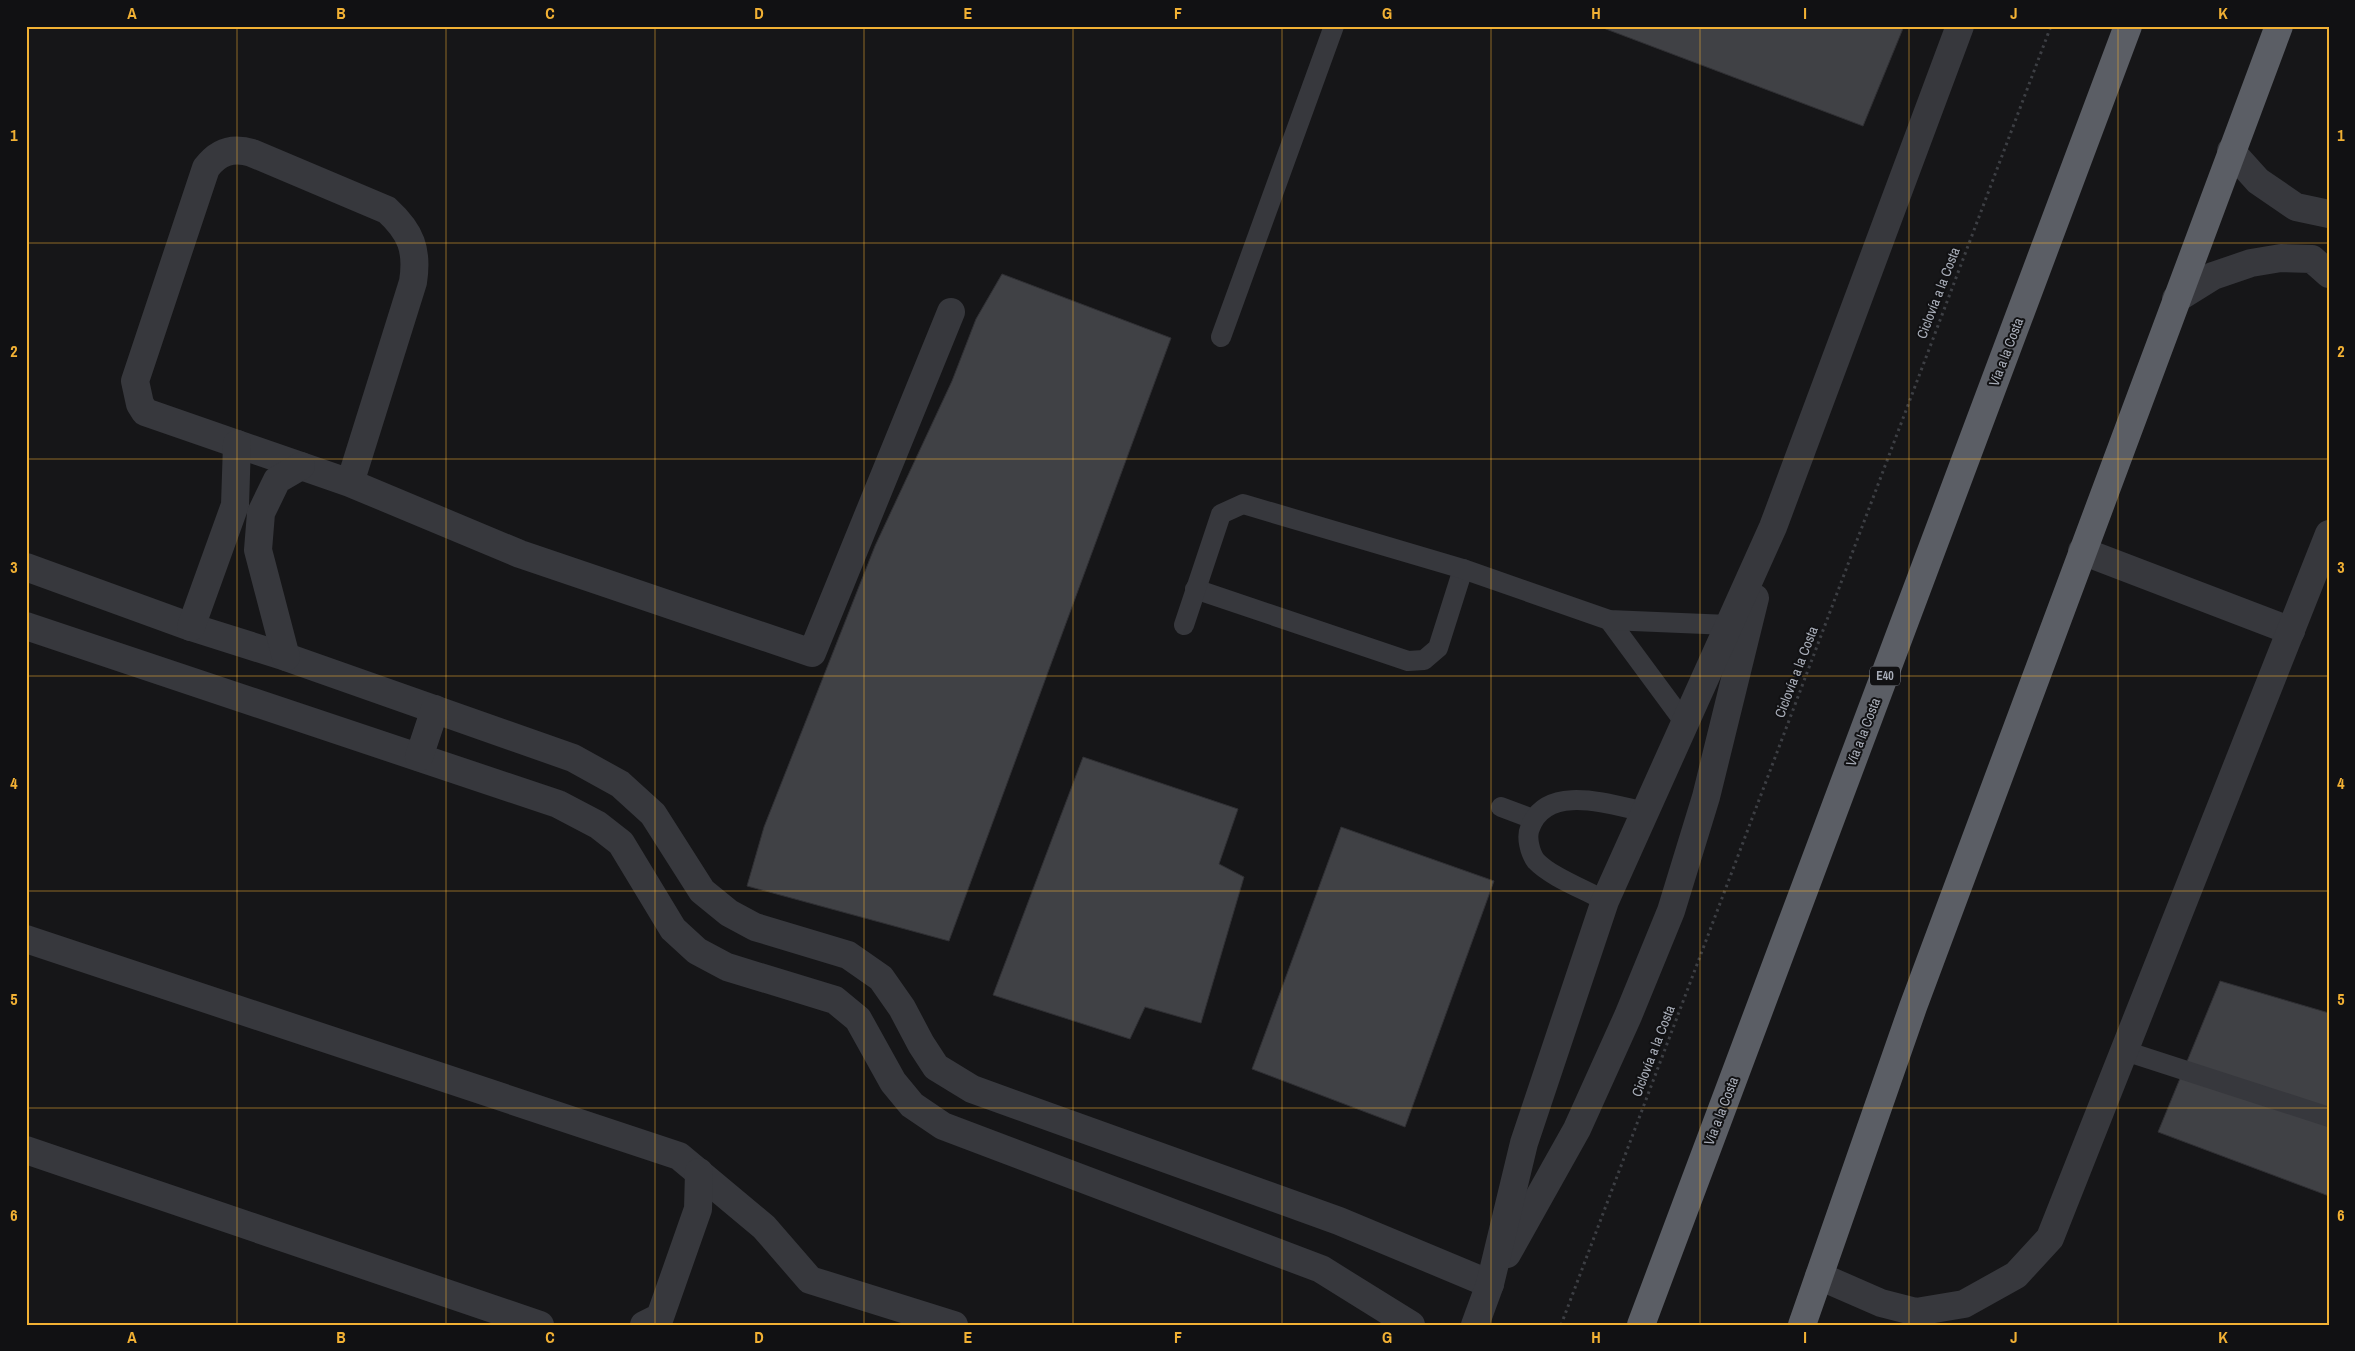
<svg xmlns="http://www.w3.org/2000/svg" width="2355" height="1351" viewBox="0 0 2355 1351" font-family="'Archivo Narrow',sans-serif">
<style>
.building{fill:#404145;stroke:#303034}
.lines{fill:none;stroke-linecap:round;stroke-linejoin:round}
.path{stroke:#3d3f44;stroke-width:3;stroke-dasharray:2.5 4;stroke-linecap:butt}
.service{stroke:#37383d;stroke-width:20}
.minor{stroke:#37383d;stroke-width:28}
.tertiary{stroke:#37383d;stroke-width:28}
.trunk{stroke:#5b5e65;stroke-width:28}
.grid{fill:none;stroke:#f2b134;stroke-width:1;stroke-opacity:0.55}
.labels{text-anchor:middle;dominant-baseline:central;stroke-width:4;stroke-linejoin:round;paint-order:stroke}
.shield{fill:#111113;stroke:#7b7e86;stroke-width:1}
.shield-label{font-size:12px;font-weight:bold;fill:#a8adb8}
.street-label{font-size:14px;fill:#a8adb8;stroke:#111113}
.neatline{fill:none;stroke:#f2b134;stroke-width:2}
.grid-label{font-size:16px;text-anchor:middle;font-weight:bold;fill:#f2b134}
</style>
<rect width="100%" height="100%" fill="#161618"/>
<g class="building">
<path d="M1598 26H1904L1863 126Z"/>
<path d="M1002 274 1171 338 949 941 747 886 764 827 875 546 952 381 976 319Z"/>
<path d="M1083 757 1238 809 1219 864 1244 877 1201 1023 1145 1007 1130 1039 993 995Z"/>
<path d="M1341 827 1494 881 1405 1127 1252 1069Z"/>
<path d="M2220 981 2329 1013V1196L2158 1132Z"/>
</g>
<g class="lines">
<path class="path" d="M1561 1325 2051 26"/>
<g class="service">
<path d="M1221 337 1334 26"/>
<path d="M1195 589 1408 661 1424 660 1438 648 1463 569"/>
<path d="M1609 620 1685 723"/>
<path d="M1184 625 1221 514 1243 504 1463 569 1609 620 1729 625"/>
<path d="M1501 807 1533 819"/>
<path d="M1605 901C1586 890 1551 877 1536 861 1530 853 1526 837 1530 828 1546 782 1611 805 1646 812"/>
<path d="M2125 1051 2329 1117"/>
</g>
<g class="minor">
<path d="M2231 151 2258 181 2296 207 2329 214"/>
<path d="M2176 299 2213 276 2251 263 2281 258 2312 259 2329 274"/>
<path d="M350 483 413 282C418 250 411 232 387 210L252 153C233 147 218 152 206 168L135 381 140 404 145 412 350 483 520 554 812 653 951 312"/>
<path d="M2082 551 2291 631"/>
<path d="M26 567 191 627 286 657 573 758 620 784 653 814 702 891 729 913 755 927 848 955 881 978 902 1008 921 1044 936 1067 972 1089 1339 1221 1490 1284"/>
<path d="M26 626 558 804 598 825 621 843 673 929 697 951 727 967 835 1000 858 1019 893 1082 912 1105 943 1126 1321 1269 1411 1325"/>
<path d="M191 627 235 505 237 444"/>
<path d="M286 657 258 550 261 513 277 480 301 466"/>
<path d="M419 757 435 709"/>
<path d="M26 939 679 1156 764 1227 810 1280 954 1325"/>
<path d="M26 1150 540 1325"/>
<path d="M1819 1276 1881 1303 1916 1312 1964 1304 2016 1275 2050 1238 2329 534"/>
<path d="M644 1325 660 1317 698 1209 699 1172"/>
</g>
<g class="tertiary">
<path d="M1507 1254 1577 1129 1628 1016 1671 911 1706 797 1755 598"/>
<path d="M1475 1325 1490 1284 1524 1143 1605 901 1773 527 1960 26"/>
</g>
<g class="trunk">
<path d="M1641 1325 2128 26"/>
<path d="M1802 1325 1913 1007 2279 26"/>
</g>
</g>
<path class="grid" d="M237 26V1325M446 26V1325M655 26V1325M864 26V1325M1073 26V1325M1282 26V1325M1491 26V1325M1700 26V1325M1909 26V1325M2118 26V1325M26 243H2329M26 459H2329M26 676H2329M26 891H2329M26 1108H2329"/>
<g class="labels">
<rect class="shield" x="1870" y="666.5" width="30" height="19" rx="4"/>
<g class="shield-label">
<text x="1885" y="676">E40</text>
</g>
<g class="street-label">
<text transform="translate(1938 293) rotate(-69)">Ciclovía a la Costa</text>
<text transform="translate(2006 352) rotate(-69)">Vía a la Costa</text>
<text transform="translate(1796 672) rotate(-69)">Ciclovía a la Costa</text>
<text transform="translate(1863 732) rotate(-69)">Vía a la Costa</text>
<text transform="translate(1653 1051) rotate(-69)">Ciclovía a la Costa</text>
<text transform="translate(1721 1111) rotate(-69)">Vía a la Costa</text>
</g>
</g>
<rect width="2355" height="1351" fill="none" stroke="#111113" stroke-width="55"/>
<rect x="28" y="28" width="2300" height="1296" class="neatline"/>
<g class="grid-label">
<text x="132" y="19">A</text>
<text x="341" y="19">B</text>
<text x="550" y="19">C</text>
<text x="759" y="19">D</text>
<text x="968" y="19">E</text>
<text x="1178" y="19">F</text>
<text x="1387" y="19">G</text>
<text x="1596" y="19">H</text>
<text x="1805" y="19">I</text>
<text x="2014" y="19">J</text>
<text x="2223" y="19">K</text>
<text x="14" y="141">1</text>
<text x="2341" y="141">1</text>
<text x="14" y="357">2</text>
<text x="2341" y="357">2</text>
<text x="14" y="573">3</text>
<text x="2341" y="573">3</text>
<text x="14" y="789">4</text>
<text x="2341" y="789">4</text>
<text x="14" y="1005">5</text>
<text x="2341" y="1005">5</text>
<text x="14" y="1221">6</text>
<text x="2341" y="1221">6</text>
<text x="132" y="1343">A</text>
<text x="341" y="1343">B</text>
<text x="550" y="1343">C</text>
<text x="759" y="1343">D</text>
<text x="968" y="1343">E</text>
<text x="1178" y="1343">F</text>
<text x="1387" y="1343">G</text>
<text x="1596" y="1343">H</text>
<text x="1805" y="1343">I</text>
<text x="2014" y="1343">J</text>
<text x="2223" y="1343">K</text>
</g>
</svg>
